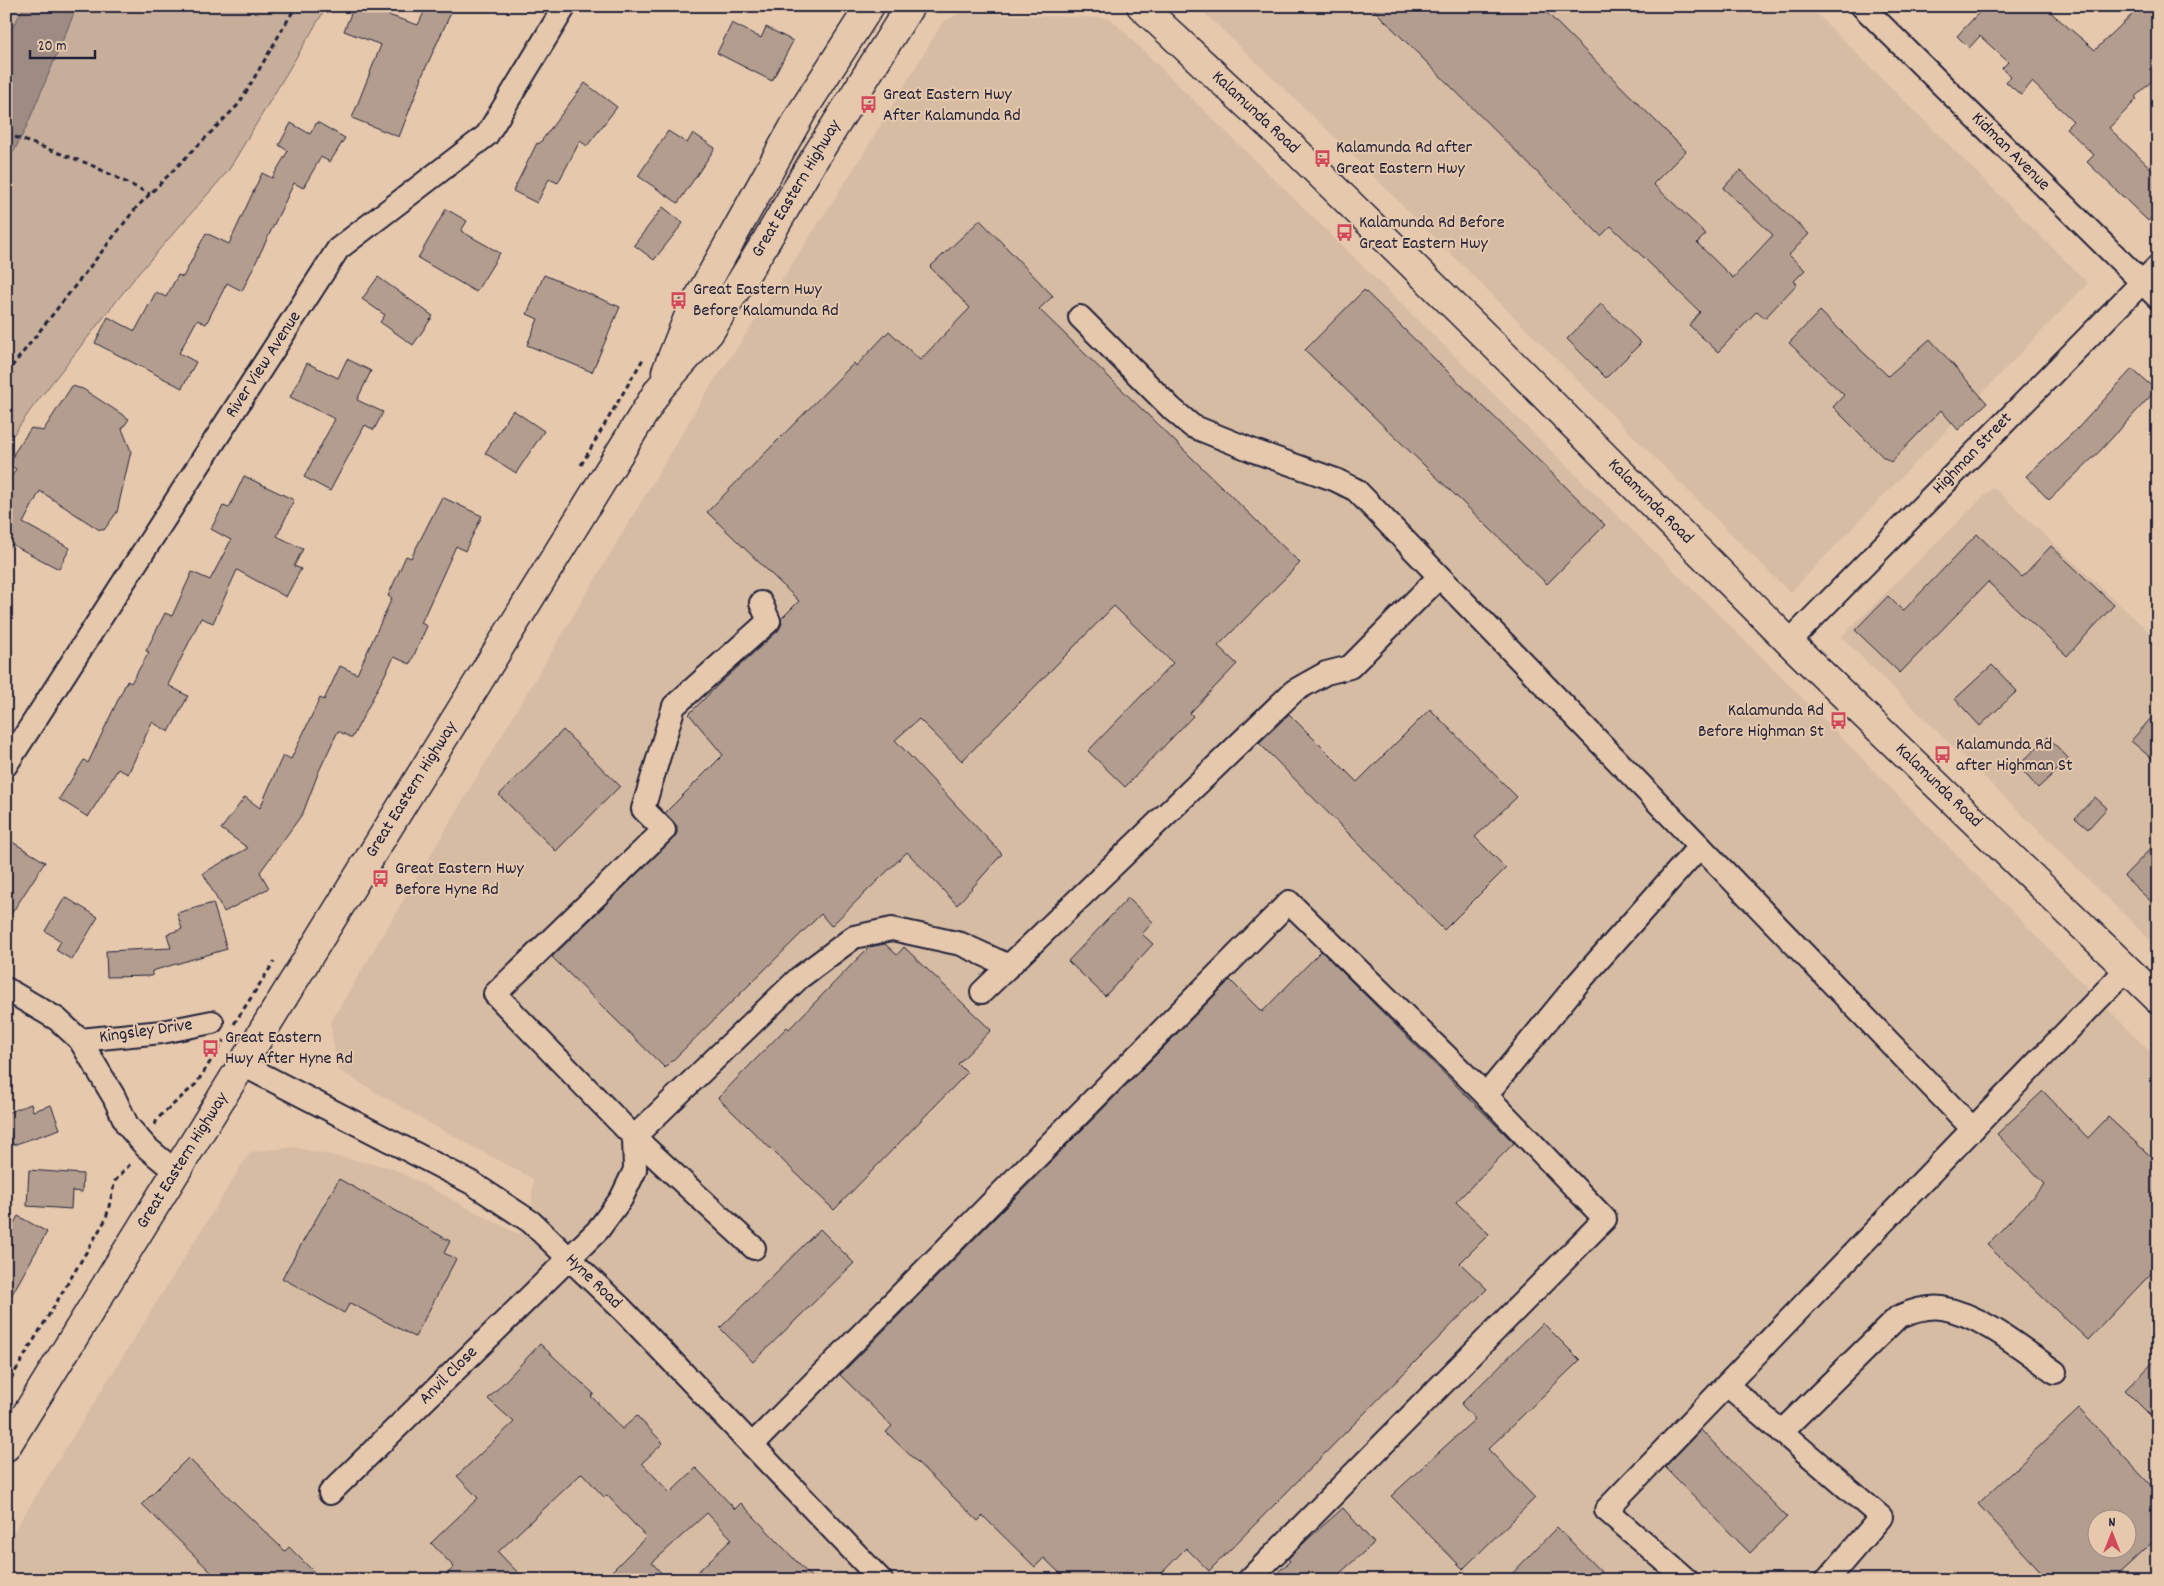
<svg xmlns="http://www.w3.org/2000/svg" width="2164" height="1586" viewBox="0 0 2164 1586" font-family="Dekko,sans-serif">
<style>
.built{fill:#d7bca4;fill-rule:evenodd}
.green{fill:#c6ae9a;stroke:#74686a}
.water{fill:#9e8b83;stroke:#6c6166}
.building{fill:#b39d8f;stroke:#22223b;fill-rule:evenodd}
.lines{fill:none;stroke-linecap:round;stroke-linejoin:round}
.minor-casing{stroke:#22223b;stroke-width:26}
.major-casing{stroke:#22223b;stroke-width:31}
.highway-casing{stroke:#22223b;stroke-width:31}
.path{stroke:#22223b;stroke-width:3;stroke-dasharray:5 4;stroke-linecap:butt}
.minor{stroke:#e6c9ad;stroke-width:22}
.major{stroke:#e6c9ad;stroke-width:28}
.highway{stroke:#e6c9ad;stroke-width:28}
.labels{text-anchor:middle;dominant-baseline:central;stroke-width:4;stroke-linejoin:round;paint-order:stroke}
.poi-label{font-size:18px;fill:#22223b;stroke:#e6c9ad;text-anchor:start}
.street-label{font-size:18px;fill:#22223b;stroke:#e6c9ad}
</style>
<rect width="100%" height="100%" fill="#e6c9ad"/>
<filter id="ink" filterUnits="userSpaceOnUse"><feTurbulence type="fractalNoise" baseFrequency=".02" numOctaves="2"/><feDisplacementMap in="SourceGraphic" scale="10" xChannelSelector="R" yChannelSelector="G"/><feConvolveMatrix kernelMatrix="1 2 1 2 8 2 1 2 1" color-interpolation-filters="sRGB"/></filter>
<g filter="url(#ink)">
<g class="built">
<path d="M1197 6H1809L2088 283 1790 593 1321 124Z"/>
<path d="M960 13 1110 18 1774 669 2158 1060V1580H6V1544L250 1152 293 1147 392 1168 518 1234 531 1222 533 1179 429 1123 338 1070 330 1023 709 388 743 339 855 167 943 22ZM2096 1518H2126V1548H2096Z"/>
<path d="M1993 487 2158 640V948L1841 637Z"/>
</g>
<g class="green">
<path d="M6 6H25L6 38Z"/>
<path d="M77 6H327L228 171 137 275 32 408 6 445V166L25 130Z"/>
</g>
<path class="water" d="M25 6H77L25 130 6 166V38Z"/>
<g class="building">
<path d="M354 6H392L388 15 418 25 427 6H454L421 78H422L399 137 352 118 381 45 344 31Z"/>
<path d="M1370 6H1540L1686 151 1653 184 1706 234 1697 243 1733 278 1773 235 1723 188 1740 170 1809 234 1789 255 1805 270 1794 281 1797 284 1765 318 1757 311 1718 352 1689 325 1700 312 1611 226 1601 236Z"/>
<path d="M1985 6H2043L2095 50 2141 6H2158V75L2135 97 2137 99 2109 128 2158 175V211L2148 221 2087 162 2094 155 2066 128 2073 121 2032 82 2021 95 2006 82 2011 76 2002 68 2008 62 1980 36 1969 48 1957 36Z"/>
<path d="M732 23 761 38 766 27 793 41 772 81 717 53Z"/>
<path d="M585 83 617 107 587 146 580 141 558 183 549 179 537 203 513 191 537 143 539 144Z"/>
<path d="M317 122 345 138 330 162 321 157 303 188 294 183 242 291 227 283 206 324 197 320 179 353 196 362 182 388 95 343 108 317 135 331 156 292 166 297 178 275 183 277 206 233 229 244 262 173 272 178 288 151 279 145 291 123 310 134Z"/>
<path d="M668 131 687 143 693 133 715 148 678 203 638 176Z"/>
<path d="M663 207 683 223 654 260 634 245Z"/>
<path d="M446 209 467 221 461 231 500 253 476 292 418 258Z"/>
<path d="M980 220 1053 296 1039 309 1300 563 1218 646 1237 664 1190 713 1193 716 1125 787 1088 751 1173 663 1114 606 962 761 919 719 895 740 1002 854 957 905 907 852 831 926 821 914 665 1068 552 957 673 839 677 833V826L665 813 723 755 689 714 720 683 778 631 782 624 781 619 799 601 707 512 854 363 856 366 889 331 920 360 970 308 930 267Z"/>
<path d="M544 275 620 307 592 372 527 345 538 319 527 314Z"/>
<path d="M378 277 433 316 413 345 380 322 385 315 362 299Z"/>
<path d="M1364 290 1605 525 1547 584 1305 350Z"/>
<path d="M1601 304 1641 343 1606 378 1567 339Z"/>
<path d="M1820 311 1888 376 1930 339 1987 403 1958 430 1941 410 1891 462 1883 457 1833 407 1844 395 1789 343Z"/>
<path d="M347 359 371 371 357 400 383 412 374 430 365 425 330 491 304 477 335 419 290 397 307 363 338 378Z"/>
<path d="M2132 369 2156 390 2100 451 2049 500 2026 476 2078 428Z"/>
<path d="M72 386 83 389 129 419 122 429 131 451 117 512 104 530 98 529 40 491 23 523 70 548 59 569 11 544 6 553V486L16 469 11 466 14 453 31 428 43 431Z"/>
<path d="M513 410 544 431 516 473 485 453Z"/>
<path d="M244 476 294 500 277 536 303 549 294 566 301 569 286 597 237 570 213 623 201 618 168 685 188 696 169 732 152 722 128 774 118 769 88 817 59 799 84 760 88 763 127 681 131 683 149 652 146 651 165 613 172 616 192 572 210 580 231 540 211 529 223 506 229 508Z"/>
<path d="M442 497 482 516 465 551 456 546 421 623 427 626 410 664 394 657 352 738 338 731 319 771 303 813 260 872 269 888 224 912 203 873 248 848 221 829 245 797 260 808 283 755 291 759 320 698 324 700 340 666 357 674 392 598 388 596 406 556 411 558Z"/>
<path d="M1977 534 2022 577 2051 546 2114 605 2067 656 1988 582 1900 673 1855 630 1888 596 1903 611Z"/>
<path d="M1992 665 2017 691 1980 726 1955 699Z"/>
<path d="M1430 709 1517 797 1475 837 1506 868 1444 930 1259 743 1289 714 1357 782Z"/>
<path d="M2158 710V764L2131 741Z"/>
<path d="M563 730 620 786 556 851 499 795Z"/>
<path d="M2048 737 2069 759 2038 788 2018 766Z"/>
<path d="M2095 797 2107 808 2088 829 2075 818Z"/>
<path d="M6 838 45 862 6 922Z"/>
<path d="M2158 841V908L2124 876Z"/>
<path d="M65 897 98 917 72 960 56 950 61 941 45 931Z"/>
<path d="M1128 898 1153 922 1142 934 1153 944 1105 996 1068 961Z"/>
<path d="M213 903 227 949 152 971V976L107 977 106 951 171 948 167 934 182 929 177 913Z"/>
<path d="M885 944 897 955 904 947 991 1030 958 1064 967 1073 834 1210 718 1098 787 1027 789 1029 869 947Z"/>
<path d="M1321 951 1514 1143 1456 1202 1489 1234 1460 1263 1487 1289 1209 1571 1186 1548 1155 1580H1067L1044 1558 1035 1567 983 1516 978 1521 886 1432 892 1426 840 1375 1230 980 1262 1012Z"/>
<path d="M2043 1091 2088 1138 2108 1117 2158 1163V1266L2088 1340 1987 1245 2045 1184 1997 1134Z"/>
<path d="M31 1104 33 1111 51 1105 60 1129 13 1145 6 1125V1113Z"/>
<path d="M29 1170 83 1174 82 1192 72 1191 71 1209 27 1206Z"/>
<path d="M339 1179 450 1241 444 1253 456 1259 415 1337 350 1303 344 1313 282 1278Z"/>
<path d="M18 1216 47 1232 6 1305V1236Z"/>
<path d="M820 1229 854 1263 753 1362 720 1328Z"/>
<path d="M1543 1323 1580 1360 1488 1449 1535 1498 1463 1569 1391 1496 1475 1419 1461 1404Z"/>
<path d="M540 1344 594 1394 591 1396 622 1429 637 1416 663 1443 642 1463 670 1493 696 1468 735 1509 741 1503 814 1580H689L732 1539 707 1513 652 1563 668 1580H603L646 1537 607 1495 604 1497 582 1473 498 1552 525 1580H441L454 1567 431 1543 478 1498 457 1476 514 1422 488 1399Z"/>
<path d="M2158 1358V1423L2125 1390Z"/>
<path d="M2079 1409 2158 1493V1537L2112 1580H2049L1978 1504ZM2096 1518H2126V1548H2096Z"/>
<path d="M1701 1430 1787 1517 1750 1553 1665 1467Z"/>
<path d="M188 1458 285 1551 289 1547 322 1580H219L142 1504Z"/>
<path d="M1343 1508 1374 1543 1332 1580H1270L1290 1561 1288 1559 1308 1539Z"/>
<path d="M1557 1527 1609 1580H1506Z"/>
</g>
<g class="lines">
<defs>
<g id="minor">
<path d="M1862 6 2158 298"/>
<path d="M1080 317 1172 409 1192 426 1254 451 1336 480 1356 490 1973 1129"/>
<path d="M1789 642 2158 266"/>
<path d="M6 765 338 249 487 135 565 6"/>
<path d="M6 989 57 1019 80 1040 114 1097 127 1125 146 1147 176 1172"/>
<path d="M982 992 1294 691 1326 673 1350 667 1439 577"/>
<path d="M80 1040 162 1032 212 1022"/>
<path d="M243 1065 472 1183 531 1222 623 1310 881 1580"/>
<path d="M1486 1095 1578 983 1700 846"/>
<path d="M754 1248 634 1137 495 994 664 830 643 809 674 706 769 621 761 603"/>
<path d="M1727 1385 1881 1517 1827 1580"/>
<path d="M1781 1432 1898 1317C1912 1311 1927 1306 1942 1308 1982 1315 2022 1349 2055 1372"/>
<path d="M752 1445 1289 902 1486 1095 1605 1219 1249 1580"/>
<path d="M330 1493 598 1230 621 1199 635 1170 634 1137 799 978 854 937 892 929 961 944 1009 966"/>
<path d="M1687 1580 1606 1510 2127 969"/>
</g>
<path id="major" d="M1141 6 1286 141 1498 349 1789 642 2158 999"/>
<g id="highway">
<path d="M666 372 689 315 802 112 870 6"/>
<path d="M6 1447 659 389 709 333 765 243 813 161 910 6"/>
</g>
</defs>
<use href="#minor" class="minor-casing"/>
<use href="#major" class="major-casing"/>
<use href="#highway" class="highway-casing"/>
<g class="path">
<path d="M15 137 89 164 150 194"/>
<path d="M6 365 11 368"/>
<path d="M6 374 136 208 239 104 296 6"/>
<path d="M581 465 643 359"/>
<path d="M234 1024 274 962"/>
<path d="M155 1125 157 1119 196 1084 224 1040"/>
<path d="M6 1387 106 1219 115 1181 132 1162"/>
</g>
<use href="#minor" class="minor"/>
<use href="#major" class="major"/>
<use href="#highway" class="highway"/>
</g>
</g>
<defs>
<symbol id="bus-bare" viewBox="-9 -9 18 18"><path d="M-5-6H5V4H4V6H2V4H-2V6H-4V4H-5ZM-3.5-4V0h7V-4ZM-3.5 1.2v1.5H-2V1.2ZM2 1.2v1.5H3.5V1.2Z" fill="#d1495b" stroke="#e6c9ad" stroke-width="2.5" paint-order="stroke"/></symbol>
</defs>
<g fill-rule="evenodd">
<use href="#bus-bare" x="856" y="92" width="25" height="25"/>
<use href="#bus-bare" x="1310" y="146" width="25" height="25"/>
<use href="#bus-bare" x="1332" y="220" width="25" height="25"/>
<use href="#bus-bare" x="666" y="288" width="25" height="25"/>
<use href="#bus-bare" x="1826" y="708" width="25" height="25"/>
<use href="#bus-bare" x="1930" y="742" width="25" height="25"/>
<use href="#bus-bare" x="368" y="866" width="25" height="25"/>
<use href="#bus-bare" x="198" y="1036" width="25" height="25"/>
</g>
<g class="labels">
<g class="poi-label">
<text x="883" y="95">Great Eastern Hwy<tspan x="883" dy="21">After Kalamunda Rd</tspan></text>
<text x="1336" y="148">Kalamunda Rd after<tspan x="1336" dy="21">Great Eastern Hwy</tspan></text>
<text x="1359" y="223">Kalamunda Rd Before<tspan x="1359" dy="21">Great Eastern Hwy</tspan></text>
<text x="693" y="290">Great Eastern Hwy<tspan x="693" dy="21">Before Kalamunda Rd</tspan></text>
<text x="1824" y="711" text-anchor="end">Kalamunda Rd<tspan x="1824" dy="21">Before Highman St</tspan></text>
<text x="1956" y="745">Kalamunda Rd<tspan x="1956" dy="21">after Highman St</tspan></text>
<text x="395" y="869">Great Eastern Hwy<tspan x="395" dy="21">Before Hyne Rd</tspan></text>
<text x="225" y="1038">Great Eastern<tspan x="225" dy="21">Hwy After Hyne Rd</tspan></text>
</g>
<g class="street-label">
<text transform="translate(1255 113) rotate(43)">Kalamunda Road</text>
<text transform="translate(2010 152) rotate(45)">Kidman Avenue</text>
<text transform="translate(797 189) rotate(-59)">Great Eastern Highway</text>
<text transform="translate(264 365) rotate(-57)">River View Avenue</text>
<text transform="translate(1973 454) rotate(-46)">Highman Street</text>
<text transform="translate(1650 502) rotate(45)">Kalamunda Road</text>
<text transform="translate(1938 786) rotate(44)">Kalamunda Road</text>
<text transform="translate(412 790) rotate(-58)">Great Eastern Highway</text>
<text transform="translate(146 1032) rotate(-8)">Kingsley Drive</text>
<text transform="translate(183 1161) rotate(-58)">Great Eastern Highway</text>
<text transform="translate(593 1282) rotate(44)">Hyne Road</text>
<text transform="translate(449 1376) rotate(-45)">Anvil Close</text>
</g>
</g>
<rect width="2164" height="1586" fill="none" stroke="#e6c9ad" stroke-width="25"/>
<rect x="12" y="12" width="2139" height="1561" fill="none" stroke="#22223b" stroke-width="2" filter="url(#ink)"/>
<g transform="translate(2112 1534)"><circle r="24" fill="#e6c9ad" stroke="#98867f"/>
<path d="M0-4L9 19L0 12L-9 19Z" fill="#d1495b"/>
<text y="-8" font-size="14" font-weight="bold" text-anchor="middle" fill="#22223b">N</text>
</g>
<path d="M30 50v8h65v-8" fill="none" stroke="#22223b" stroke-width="2.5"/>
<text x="38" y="50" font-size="15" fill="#22223b" stroke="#e6c9ad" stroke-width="4" paint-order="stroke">20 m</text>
</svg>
